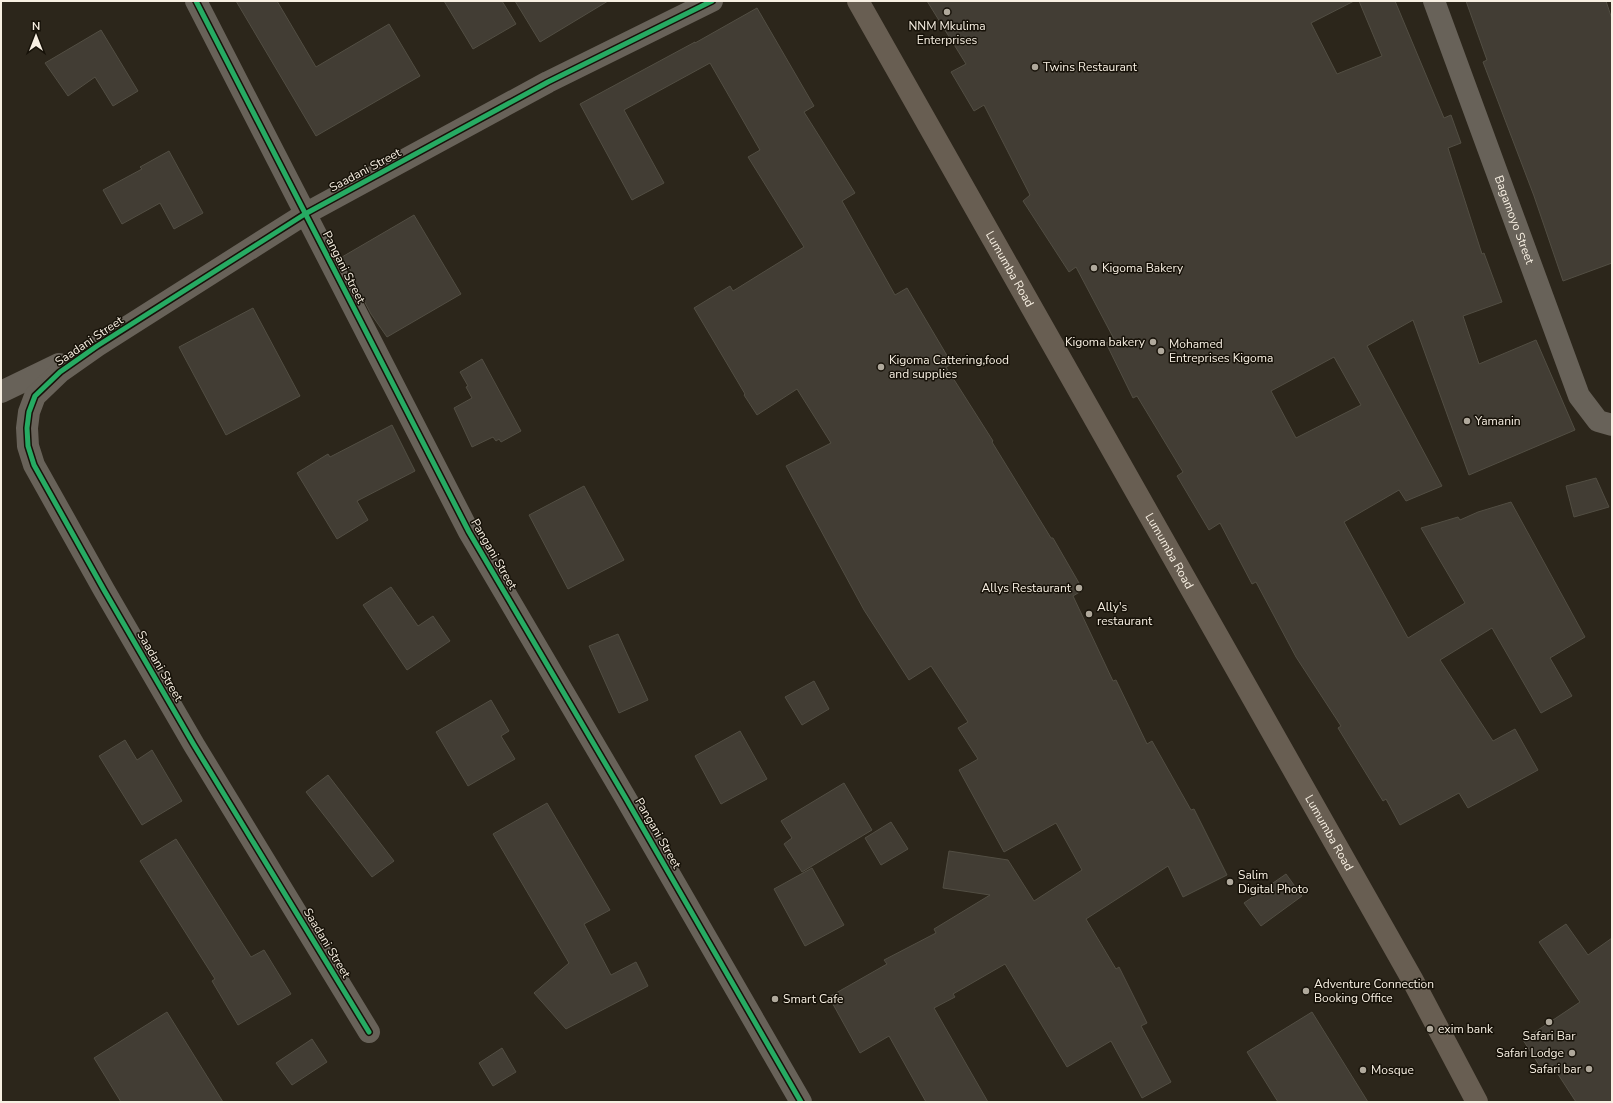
<svg xmlns="http://www.w3.org/2000/svg" width="1613" height="1103" viewBox="0 0 1613 1103" font-family="'Nunito Sans',sans-serif">
<style>
.building{fill:#423d34;stroke:#524e43;fill-rule:evenodd}
.lines{fill:none;stroke-linecap:round;stroke-linejoin:round}
.street{stroke:#686259;stroke-width:22}
.primary{stroke:#685e52;stroke-width:22}
.cycleway-casing{stroke:#171209;stroke-width:8}
.cycleway{stroke:#26ab63;stroke-width:5}
.poi-dot{fill:#b0a99c;stroke:#171209;stroke-width:1.5}
.labels{text-anchor:middle;dominant-baseline:central;stroke-width:3;stroke-linejoin:round;paint-order:stroke}
.poi-label{font-size:12px;fill:#f7efe2;stroke:#171209;text-anchor:start}
.street-label{font-size:12px;fill:#f7efe2;stroke:#171209}
</style>
<rect width="100%" height="100%" fill="#2c261b"/>
<g class="building">
<path d="M236 1H277L316 67 389 24 420 76 316 136Z"/>
<path d="M444 1H502L516 24 473 49Z"/>
<path d="M515 1H608L540 42Z"/>
<path d="M927 1H1354L1311 23 1337 74 1382 56 1359 1H1395L1444 118 1451 115 1461 143 1448 148 1482 254 1484 253 1502 302 1463 316 1479 364 1536 340 1575 430 1469 475 1413 320 1367 346 1442 486 1406 501 1399 490 1344 522 1408 638 1465 603 1421 528 1458 517 1460 520 1478 512 1511 502 1585 637 1550 658 1572 696 1541 713 1492 628 1440 660 1493 741 1515 729 1538 770 1468 808 1459 793 1400 825 1386 799 1383 801 1338 728 1341 726 1296 657 1256 582 1252 584 1220 523 1209 530 1177 476 1183 472 1137 396 1133 398 1106 343 1114 339 1076 267 1069 272 1023 201 1030 195 984 105 974 111 951 72 966 64ZM1334 357 1361 405 1296 438 1271 391Z"/>
<path d="M1466 1H1606L1612 19V263L1563 281 1534 196 1483 62 1487 60Z"/>
<path d="M757 8 814 106 804 112 855 193 842 201 895 295 907 288 952 364 946 367 993 441 992 442 1051 538H1053L1083 590 1073 596 1113 681 1116 680 1147 744 1152 741 1191 810 1194 809 1227 875 1183 897 1168 866 1086 919 1116 969 1119 967 1147 1023 1141 1026 1171 1082 1142 1098 1111 1041 1067 1067 1005 964 953 994 955 997 934 1008 988 1102H926L889 1036 860 1053 829 997 887 964 884 960 936 933 934 929 990 895 943 888 949 851 1008 860 1034 901 1082 870 1056 823 1004 852 959 770 978 759 958 728 968 722 931 666 909 680 864 610 786 466 831 443 797 389 757 415 744 395 745 394 694 308 730 286 733 291 804 247 748 157 760 150 710 63 624 110 664 183 632 200 580 104 695 42V43Z"/>
<path d="M101 30 138 91 113 106 95 77 68 96 45 63Z"/>
<path d="M169 151 203 213 174 229 160 203 122 224 103 190 142 169 140 167Z"/>
<path d="M414 215 461 294 387 337 371 314 351 276 353 275 342 257Z"/>
<path d="M253 308 300 396 226 435 179 347Z"/>
<path d="M482 359 521 431 501 442 499 439 496 441 493 437 472 447 454 408 472 398 466 387 468 386 460 372Z"/>
<path d="M392 425 415 471 357 501 368 520 337 539 297 473 328 454 330 457Z"/>
<path d="M1596 478 1609 507 1574 517 1566 486Z"/>
<path d="M584 486 624 560 568 589 529 515Z"/>
<path d="M391 587 418 626 433 616 450 641 407 670 363 605Z"/>
<path d="M618 634 648 700 619 713 589 646Z"/>
<path d="M814 681 829 709 802 725 785 697Z"/>
<path d="M491 700 509 731 501 736 515 759 468 786 436 732Z"/>
<path d="M740 731 767 779 721 804 695 756Z"/>
<path d="M125 740 137 760 152 750 182 801 142 825 99 756Z"/>
<path d="M328 775 394 861 372 877 306 792Z"/>
<path d="M844 783 872 830 802 872 784 844 792 838 781 821Z"/>
<path d="M547 803 610 910 584 924 611 975 636 962 648 986 566 1029 534 993 569 963 493 834Z"/>
<path d="M891 822 908 849 881 865 865 838Z"/>
<path d="M176 839 251 957 264 950 291 994 238 1025 212 981 215 979 140 861Z"/>
<path d="M812 868 844 925 805 946 774 889Z"/>
<path d="M1286 874 1302 896 1261 926 1244 903Z"/>
<path d="M1566 924 1588 955 1612 938V1102H1576L1552 1065 1543 1071 1523 1040 1580 1002 1539 942Z"/>
<path d="M167 1012 223 1102H121L94 1058Z"/>
<path d="M1312 1012 1368 1102H1278L1247 1052Z"/>
<path d="M312 1039 327 1062 292 1085 276 1063Z"/>
<path d="M502 1048 516 1072 493 1086 479 1063Z"/>
</g>
<g class="lines">
<g class="street">
<path d="M196 1 469 532 625 797 801 1102"/>
<path id="s1" d="M1434 1 1579 396 1598 421 1612 425"/>
<path d="M1 392 59 364"/>
<path d="M369 1032 194 745 104 590 34 465 28 446 27 428 29 412 35 396 60 372 97 346 305 214 548 82 712 1"/>
</g>
<path class="primary" id="s2" d="M858 1 1412 979 1477 1102"/>
<defs>
<g id="cycleway">
<path d="M196 1 469 532 625 797 801 1102"/>
<path d="M369 1032 194 745 104 590 34 465 28 446 27 428 29 412 35 396 60 372 97 346 305 214 548 82 712 1"/>
</g>
</defs>
<use href="#cycleway" class="cycleway-casing"/>
<use href="#cycleway" class="cycleway"/>
</g>
<g class="poi-dot">
<circle cx="947" cy="12" r="4"/>
<circle cx="1035" cy="67" r="4"/>
<circle cx="1094" cy="268" r="4"/>
<circle cx="1153" cy="342" r="4"/>
<circle cx="1161" cy="351" r="4"/>
<circle cx="881" cy="367" r="4"/>
<circle cx="1467" cy="421" r="4"/>
<circle cx="1079" cy="588" r="4"/>
<circle cx="1089" cy="614" r="4"/>
<circle cx="1230" cy="882" r="4"/>
<circle cx="1306" cy="991" r="4"/>
<circle cx="775" cy="999" r="4"/>
<circle cx="1549" cy="1022" r="4"/>
<circle cx="1430" cy="1029" r="4"/>
<circle cx="1572" cy="1053" r="4"/>
<circle cx="1589" cy="1069" r="4"/>
<circle cx="1363" cy="1070" r="4"/>
</g>
<g class="labels">
<g class="poi-label">
<text x="947" y="26" text-anchor="middle">NNM Mkulima<tspan x="947" dy="14">Enterprises</tspan></text>
<text x="1043" y="67">Twins Restaurant</text>
<text x="1102" y="268">Kigoma Bakery</text>
<text x="1145" y="342" text-anchor="end">Kigoma bakery</text>
<text x="1169" y="344">Mohamed<tspan x="1169" dy="14">Entreprises Kigoma</tspan></text>
<text x="889" y="360">Kigoma Cattering,food<tspan x="889" dy="14">and supplies</tspan></text>
<text x="1475" y="421">Yamanin</text>
<text x="1071" y="588" text-anchor="end">Allys Restaurant</text>
<text x="1097" y="607">Ally's<tspan x="1097" dy="14">restaurant</tspan></text>
<text x="1238" y="875">Salim<tspan x="1238" dy="14">Digital Photo</tspan></text>
<text x="1314" y="984">Adventure Connection<tspan x="1314" dy="14">Booking Office</tspan></text>
<text x="783" y="999">Smart Cafe</text>
<text x="1438" y="1029">exim bank</text>
<text x="1549" y="1036" text-anchor="middle">Safari Bar</text>
<text x="1564" y="1053" text-anchor="end">Safari Lodge</text>
<text x="1581" y="1069" text-anchor="end">Safari bar</text>
<text x="1371" y="1070">Mosque</text>
</g>
<g class="street-label">
<text transform="translate(365 170) rotate(-28)">Saadani Street</text>
<text stroke="none"><textPath href="#s1" startOffset="233">Bagamoyo Street</textPath></text>
<text transform="translate(344 267) rotate(63)">Pangani Street</text>
<text stroke="none"><textPath href="#s2" startOffset="308">Lumumba Road</textPath></text>
<text transform="translate(89 341) rotate(-34)">Saadani Street</text>
<text stroke="none"><textPath href="#s2" startOffset="632">Lumumba Road</textPath></text>
<text transform="translate(494 554) rotate(60)">Pangani Street</text>
<text transform="translate(160 666) rotate(60)">Saadani Street</text>
<text stroke="none"><textPath href="#s2" startOffset="956">Lumumba Road</textPath></text>
<text transform="translate(658 833) rotate(60)">Pangani Street</text>
<text transform="translate(327 943) rotate(59)">Saadani Street</text>
</g>
</g>
<rect width="1613" height="1103" fill="none" stroke="#f7efe2" stroke-width="4"/>
<g transform="translate(36 36)" stroke="#171209" stroke-width="3" paint-order="stroke">
<path d="M0-3L7 15L0 10L-7 15Z" fill="#f7efe2"/>
<text y="-6" font-size="11" font-weight="bold" text-anchor="middle" fill="#f7efe2">N</text>
</g>
</svg>
